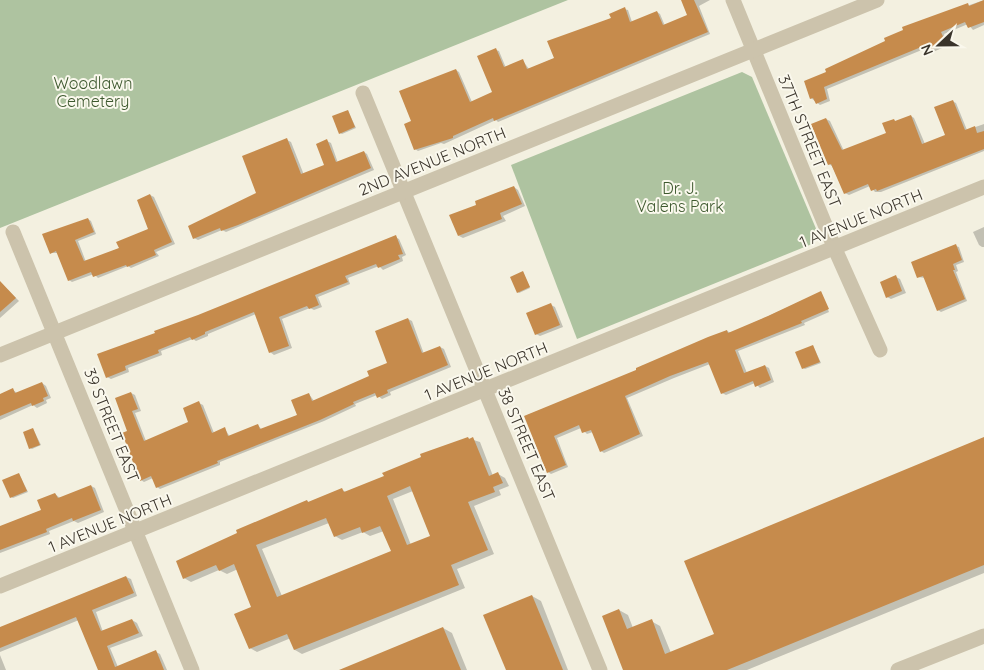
<svg xmlns="http://www.w3.org/2000/svg" width="984" height="670" viewBox="0 0 984 670" font-family="Quicksand,sans-serif">
<style>
.green{fill:#aec3a0}
.shadow{fill:#0003;fill-rule:evenodd}
.building{fill:#c68b4c;fill-rule:evenodd}
.lines{fill:none;stroke-linecap:round;stroke-linejoin:round}
.minor{stroke:#ccc3ac;stroke-width:15}
.labels{text-anchor:middle;dominant-baseline:central;stroke-width:4;stroke-linejoin:round;paint-order:stroke}
.park-label{font-size:16px;fill:#3d582e;stroke:#faf8ed}
.street-label{font-size:16px;fill:#3a342b;stroke:#faf8ed}
</style>
<rect width="100%" height="100%" fill="#f3f0e0"/>
<g class="green">
<path d="M0 0H568L0 228Z"/>
<path d="M742 72 752 77 817 231V239L812 244 577 339 511 165Z"/>
</g>
<g class="shadow">
<path d="M682 0H710L699 6 710 34 498 122 496 120 444 144 441 143 418 151 415 149 413 122 456 70 459 72 472 102 494 93 496 50 499 51 506 68 523 61 529 69 555 58 624 9 628 10 632 22 657 12 660 14 665 26 689 15Z"/>
<path d="M984 0V25L973 30 968 24 944 34 949 45 933 52 929 47 827 89 830 101 820 105 811 98 827 72 887 41 905 30 904 28Z"/>
<path d="M952 101 956 103 967 130 984 124V151L881 192H875L870 186 849 195 845 193 832 166 829 164 826 119 830 121 844 151 888 133 893 120 897 122 911 116 914 118 925 144 946 136Z"/>
<path d="M348 111 356 128 342 134 340 133Z"/>
<path d="M287 140 291 142 304 175 326 166 327 141 331 143 338 163 364 152 367 154 374 170 226 232 222 230 198 240 194 238 257 194Z"/>
<path d="M514 187 518 190 525 206 503 216 506 221 463 238 459 236 478 205Z"/>
<path d="M150 195 154 197 175 244 156 252 159 256 131 268 128 266 98 278 94 274 72 282 69 280 58 253H51L88 219 91 221 96 234 78 241 86 262 120 248 149 229Z"/>
<path d="M984 227V247H982L979 245 973 232Z"/>
<path d="M395 237 399 239 406 255 402 257 403 261 383 270 379 266 348 278 350 284 318 297 322 307 314 310 310 308 282 319 292 348 274 355 270 352 256 314 208 334V336L196 341 193 339 161 351 162 355 128 368 129 372 111 379 107 377 198 317Z"/>
<path d="M956 246 959 247 964 262 956 265 958 271 956 272 967 301 941 312 938 310 925 278 918 277Z"/>
<path d="M523 272 530 288 519 293 518 292Z"/>
<path d="M896 277 900 279 906 293 891 299 887 297Z"/>
<path d="M0 282 19 301 0 318Z"/>
<path d="M821 292 829 312 804 323 805 325 738 351 747 373 765 366 769 368 774 382 760 388 755 383 726 395 722 393 710 364 674 378 627 398 643 436 604 453 601 451 593 432 587 434 581 428 557 438 568 467 551 474 548 472 525 416 638 371 727 331 731 333Z"/>
<path d="M551 305 555 307 563 327 540 336 536 334Z"/>
<path d="M408 319 412 321 424 354 440 347 444 349 451 367 390 392 391 395 382 399 377 395 355 404 356 406 324 421 220 462V465L160 489 157 487 153 478 144 482 141 480 129 431 131 393 135 395 141 411 135 413 146 441 190 423 199 403 203 405 214 433 225 429 230 437 258 425 262 430 298 415 309 394 314 401 370 377 389 363Z"/>
<path d="M813 346 821 363 805 369 803 368Z"/>
<path d="M42 383 46 386 51 398 46 400 47 403 37 408 33 405 0 420V395L13 390 17 393Z"/>
<path d="M33 429 41 445 32 449 30 448Z"/>
<path d="M467 438 480 442 493 476 498 474 505 478 509 486 499 490 501 495 474 506 494 554 457 569 465 588 302 654 295 650 291 638 257 652 250 648 253 608 238 569 227 574 219 570 191 582 184 578 307 501 310 503 342 490 346 492 385 477ZM413 491 432 536 411 545 393 499ZM329 523 335 536 342 540 363 532 370 536 384 531 392 552 282 596 262 549Z"/>
<path d="M984 439V573L747 670H625L619 610 628 615 633 628 651 621 660 626 671 653 716 635Z"/>
<path d="M19 474 28 492 13 498 11 497Z"/>
<path d="M91 486 95 488 104 512 78 523 74 521 49 531 50 534 0 553V527L42 510 55 494 60 498Z"/>
<path d="M126 577 131 579 137 596 96 612 103 632 132 620 137 623 143 636 110 648 118 667 156 652 160 654 167 670H99L79 620 0 652V628Z"/>
<path d="M532 596 541 601 568 670H507Z"/>
<path d="M443 628 452 633 467 670H342Z"/>
<path d="M0 655 6 670H0Z"/>
</g>
<g class="building">
<path d="M681 0H694L708 32 494 121 493 118 453 136V138L414 150 404 124 411 121 399 91 456 69 470 102 492 92 477 56 496 48 504 67 523 59 527 69 554 58 547 41 611 18 609 14 625 7 630 22 657 11 663 25 687 15Z"/>
<path d="M984 0V22L968 28 965 22 941 32 946 43 929 50 926 45 824 87 827 99 816 104 813 98 810 99 804 81 826 72 825 69 885 41 884 38 903 30 902 27 968 3 969 6Z"/>
<path d="M953 100 965 130 975 126 977 133 984 131V149L877 191 876 189 871 191 868 184 844 194 831 164 828 165 811 124 826 118 842 150 886 133 882 123 894 119 895 121 911 115 922 144 945 135 934 107Z"/>
<path d="M348 110 355 127 339 134 332 116Z"/>
<path d="M287 138 301 174 324 165 316 144 327 139 336 162 364 151 371 168 238 225 221 231 220 228 193 239 188 226 256 193 242 156Z"/>
<path d="M514 186 522 204 500 213 502 219 458 236 449 215 476 205 475 201Z"/>
<path d="M150 194 172 242 154 250 156 255 127 267 126 265 93 277 91 272 68 281 56 251 50 254 42 234 88 218 94 232 75 240 84 261 119 248 116 242 148 229 137 200Z"/>
<path d="M396 235 403 254 398 255 400 259 378 268 376 264 345 276 348 282 315 295 319 305 309 309 307 306 279 317 289 346 269 353 254 312 205 332V334L192 340 190 337 158 350 159 353 125 366 126 370 106 378 97 354 155 333 154 331 198 315Z"/>
<path d="M956 244 962 260 953 264 955 270H953L965 299 937 311 923 276 917 278 911 262Z"/>
<path d="M523 271 530 287 517 293 510 277Z"/>
<path d="M896 275 902 291 886 298 880 282Z"/>
<path d="M0 281 16 298 0 312Z"/>
<path d="M821 291 829 309 801 321 802 323 735 350 744 373 765 365 771 380 755 387 753 381 721 394 708 362 670 376 625 396 640 434 600 452 591 430 582 433 579 425 554 436 566 465 547 473 524 416 636 370V368L708 337 727 330 728 333 768 316Z"/>
<path d="M551 303 560 325 535 335 526 313Z"/>
<path d="M408 318 422 353 440 346 448 365 387 390 388 393 377 398 375 393 353 402 354 404 320 420 217 461 218 463 156 488 151 476 140 481 122 433 127 431 115 398 131 392 138 409 132 411 144 441 188 422 183 408 199 401 212 433 225 427 228 436 258 424 260 429 297 415 291 400 309 393 312 401 369 376 367 371 387 363 375 331Z"/>
<path d="M813 345 820 362 802 369 795 352Z"/>
<path d="M42 382 48 396 43 398 44 401 32 406 31 403 0 416V394L13 388 15 393Z"/>
<path d="M33 428 40 445 29 449 23 432Z"/>
<path d="M468 437 469 439 473 437 489 476 498 472 503 483 493 487 495 492 468 502 488 550 451 565 459 585 294 650 287 634 249 649 234 614 251 607 234 564 219 571 216 565 183 579 176 561 237 533 236 530 307 500 308 502 342 488 344 492 384 476 382 473 421 457 420 454ZM410 486 430 536 407 545 387 496ZM326 518 334 537 360 527 362 533 380 526 391 551 277 597 256 545Z"/>
<path d="M984 437V565L727 670H623L602 616 619 609 627 629 652 619 665 654 714 634 684 561Z"/>
<path d="M19 473 27 491 10 498 2 480Z"/>
<path d="M91 485 101 510 73 521 72 518 46 529 47 532 0 550V526L41 510 37 500 55 493 58 498Z"/>
<path d="M126 576 134 593 92 610 101 631 132 619 139 633 107 646 115 667 156 650 164 670H98L76 617 0 648V627Z"/>
<path d="M532 595 563 670H506L483 615Z"/>
<path d="M443 627 461 670H339Z"/>
</g>
<g class="lines">
<g class="minor">
<path d="M733 0 835 249 880 350"/>
<path d="M363 93 600 670"/>
<path d="M13 232 192 670"/>
<path d="M0 355 877 0"/>
<path d="M0 586 984 187"/>
<path d="M898 670 984 636"/>
</g>
</g>
<g class="labels">
<g class="park-label">
<text x="93" y="83">Woodlawn<tspan x="93" dy="18">Cemetery</tspan></text>
<text x="680" y="188">Dr. J.<tspan x="680" dy="18">Valens Park</tspan></text>
</g>
<g class="street-label">
<text transform="translate(810 141) rotate(68)">37TH STREET EAST</text>
<text transform="translate(432 161) rotate(-22)">2ND AVENUE NORTH</text>
<text transform="translate(861 218) rotate(-22)">1 AVENUE NORTH</text>
<text transform="translate(486 371) rotate(-22)">1 AVENUE NORTH</text>
<text transform="translate(112 425) rotate(68)">39 STREET EAST</text>
<text transform="translate(527 444) rotate(67)">38 STREET EAST</text>
<text transform="translate(110 523) rotate(-22)">1 AVENUE NORTH</text>
</g>
</g>
<g transform="translate(939 45) rotate(248)" stroke="#faf8ed" stroke-width="4" paint-order="stroke">
<path d="M0-4L9 19L0 12L-9 19Z" fill="#3a342b"/>
<text y="-8" font-size="14" font-weight="bold" text-anchor="middle" fill="#3a342b">N</text>
</g>
</svg>
